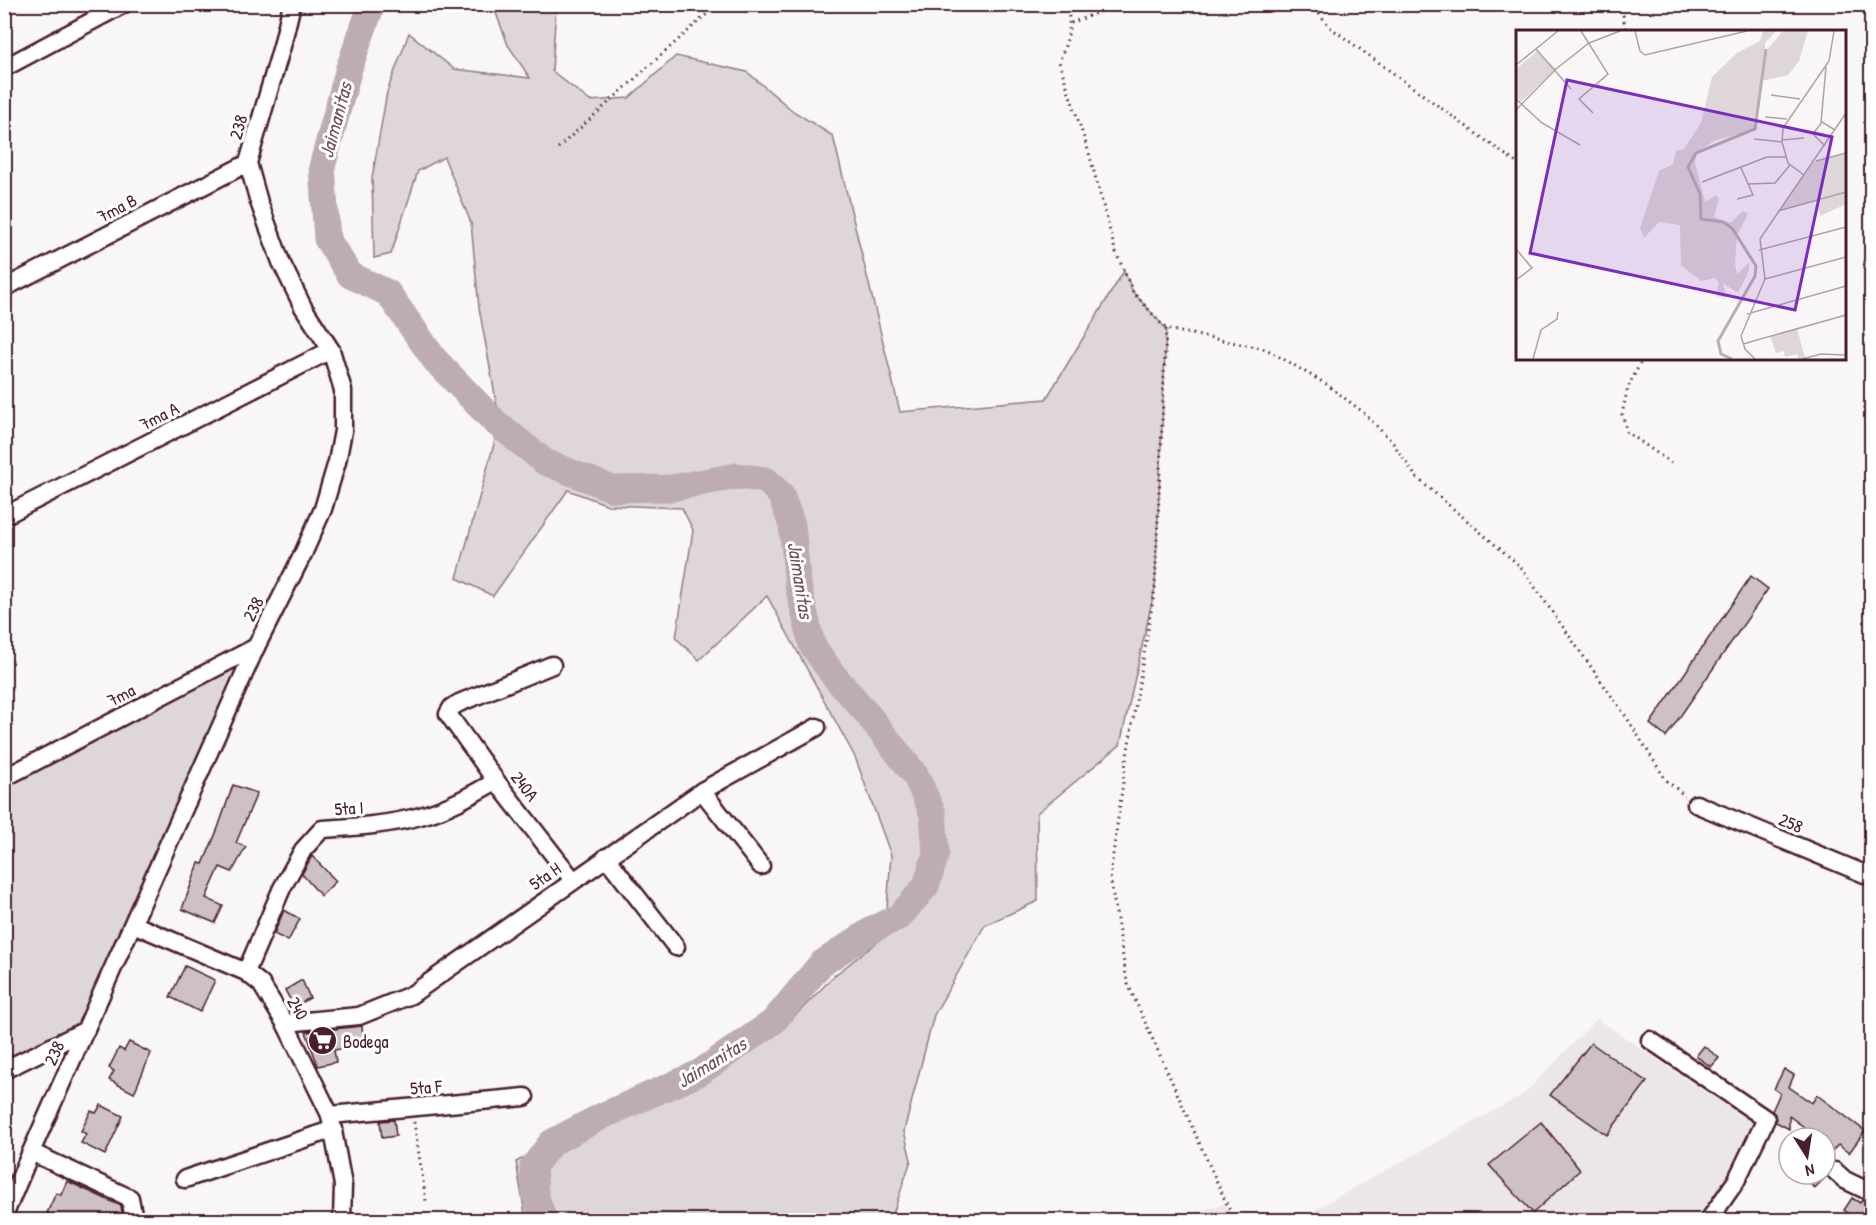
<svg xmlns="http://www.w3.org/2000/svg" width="1876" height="1225" viewBox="0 0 1876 1225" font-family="'Patrick Hand',sans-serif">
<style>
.built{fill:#ebe6e8}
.green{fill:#ded6d9;stroke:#947a82;stroke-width:1.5}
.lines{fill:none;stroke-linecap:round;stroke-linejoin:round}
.river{stroke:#bdadb0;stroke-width:27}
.building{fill:#cdc1c4;stroke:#4a1f2b;stroke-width:1.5}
.minor-casing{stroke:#4a1f2b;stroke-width:21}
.path{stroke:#4a1f2b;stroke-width:3;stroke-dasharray:1.5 4.5;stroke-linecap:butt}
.minor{stroke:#fff;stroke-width:16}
.labels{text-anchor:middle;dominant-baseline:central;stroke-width:6;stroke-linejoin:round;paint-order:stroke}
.street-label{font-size:18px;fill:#4a1f2b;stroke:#fff}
.poi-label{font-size:18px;fill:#4a1f2b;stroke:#fff;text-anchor:start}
.water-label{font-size:20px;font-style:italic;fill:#72515a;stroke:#fff}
.inset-river{fill:none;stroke:#bdadb0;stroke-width:3}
.inset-road{fill:none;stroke:#b2a0a5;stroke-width:1.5}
.view{fill:#7b2cbf;fill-opacity:0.15;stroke:#7b2cbf;stroke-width:3}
.inset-edge{fill:none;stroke:#4a1f2b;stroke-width:3}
</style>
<rect width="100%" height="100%" fill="#f8f6f7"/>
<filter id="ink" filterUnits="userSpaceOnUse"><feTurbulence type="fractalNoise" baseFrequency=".0167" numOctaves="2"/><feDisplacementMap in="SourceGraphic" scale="12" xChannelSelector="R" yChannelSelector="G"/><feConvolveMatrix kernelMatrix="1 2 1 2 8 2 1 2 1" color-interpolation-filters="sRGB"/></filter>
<g filter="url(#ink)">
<g class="built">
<path d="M1597 1019 1770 1135 1716 1220H1320L1314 1210 1523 1095Z"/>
<path d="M1225 1204 1232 1220H1169Z"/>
</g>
<g class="green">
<path d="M493 5H556L552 71 590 101 629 98 676 56 747 72 793 111 833 136 900 412 1046 399 1124 271 1133 292 1166 329 1155 588 1120 745 1037 813 1038 901 985 925 934 1015 904 1131 911 1160 891 1220H526L516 1162 590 1124 702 1082 776 1035 835 975 885 936 891 855 855 757 767 596 699 660 676 638 693 530 682 508 608 505 568 490 493 596 457 578 500 422 479 308 471 223 444 157 418 171 391 254 374 258 372 178 387 92 409 33 454 69 530 78 508 45Z"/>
<path d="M256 647 86 1030 4 1070V749L16 771Z"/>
</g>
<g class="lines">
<path class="river" d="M372 4 349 68 322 167 327 239 350 275 388 293 435 360 495 422 545 462 613 489 671 488 737 476 766 480 781 495 792 525 798 585 812 645 834 676 865 711 916 776 933 814 936 854 926 886 899 917 875 928 821 964 773 1022 699 1073 602 1116 551 1143 533 1167 535 1195 544 1220"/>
</g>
<g class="building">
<path d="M1751 576 1768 589 1666 737 1650 724Z"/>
<path d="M233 785 257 793 236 843 246 847 232 872 220 867 206 898 223 906 215 923 182 909 199 863 203 864 218 828Z"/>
<path d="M312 856 336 881 321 896 302 874Z"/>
<path d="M284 910 300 919 288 941 274 934Z"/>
<path d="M185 966 215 980 200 1012 170 997Z"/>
<path d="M302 980 310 998 294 1007 285 990Z"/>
<path d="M362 1026 364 1045 334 1050 336 1062 318 1066 306 1032Z"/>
<path d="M129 1042 151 1053 134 1093 109 1080 114 1071 109 1068 119 1048 124 1051Z"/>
<path d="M1591 1043 1647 1082 1607 1135 1550 1095Z"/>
<path d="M1704 1046 1719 1058 1711 1067 1696 1056Z"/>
<path d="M1784 1069 1794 1075 1789 1087 1812 1103 1817 1095 1865 1131 1849 1153 1838 1145 1825 1158V1138H1819L1789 1116V1129L1776 1122 1775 1114 1772 1111 1780 1093 1774 1089Z"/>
<path d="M101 1105 123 1116 105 1155 81 1143 86 1134 81 1131 91 1111 96 1113Z"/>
<path d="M394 1120 396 1136 382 1138 380 1121Z"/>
<path d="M1541 1122 1580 1170 1533 1213 1489 1165Z"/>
<path d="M1798 1174H1825L1826 1176 1815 1188Z"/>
<path d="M67 1181 121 1206 122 1212 119 1221H49L51 1216 47 1213 56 1193 61 1195Z"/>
<path d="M1852 1198 1860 1203 1862 1200 1872 1203V1221H1859L1844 1210Z"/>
</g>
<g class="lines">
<defs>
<g id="minor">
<path d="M4 68 124 4"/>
<path d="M4 288 248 163"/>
<path d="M4 516 331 350"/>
<path d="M552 665 459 703 452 707 448 714 496 781 573 880"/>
<path d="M4 778 256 647"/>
<path d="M702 791 761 866"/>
<path d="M1696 804 1872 877"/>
<path d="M606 857 676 947"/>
<path d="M133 924 246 972 261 984 285 1023 330 1115 343 1185 342 1220"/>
<path d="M246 972 282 888 303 850 322 829C356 827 390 825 424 815 449 808 473 794 496 781"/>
<path d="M285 1023 359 1016 411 995 702 791 817 727"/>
<path d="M1650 1040 1766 1119 1736 1181 1709 1220"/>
<path d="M4 1070 86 1030"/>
<path d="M330 1115 525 1097"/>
<path d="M31 1152 130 1198 133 1214 130 1220"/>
<path d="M1835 1171 1845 1180 1872 1193"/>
<path d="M185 1179 334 1129"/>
<path d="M4 1216 31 1152 256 647 303 554 323 509 337 462 343 431V390L331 350 303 307 281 262 259 202 248 163 282 46 292 4"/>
</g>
</defs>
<use href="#minor" class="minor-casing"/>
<g class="path">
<path d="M1067 4C1072 29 1068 39 1059 62L1089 153 1115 250 1133 292 1166 329 1266 349 1326 384 1363 412 1393 443 1416 477 1520 566 1627 718 1666 780 1685 796"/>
<path d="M1311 4 1331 28 1518 164"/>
<path d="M1618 4 1623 15 1626 32"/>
<path d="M1071 23 1119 4"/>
<path d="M558 148 718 4"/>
<path d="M1166 329 1155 588 1125 768 1110 876 1127 982 1234 1220"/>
<path d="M1643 358 1628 387 1622 414 1627 432 1671 463"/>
<path d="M414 1122 426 1201"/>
</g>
<use href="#minor" class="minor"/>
</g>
</g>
<defs>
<symbol id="supermarket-disc" viewBox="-11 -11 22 22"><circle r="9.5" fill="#4a1f2b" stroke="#fff"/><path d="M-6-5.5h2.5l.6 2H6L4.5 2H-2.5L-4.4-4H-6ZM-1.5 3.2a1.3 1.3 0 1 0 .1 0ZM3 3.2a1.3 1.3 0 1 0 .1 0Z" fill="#fff"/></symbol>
</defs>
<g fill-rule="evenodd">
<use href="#supermarket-disc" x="306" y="1024" width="33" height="33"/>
</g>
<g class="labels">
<g class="street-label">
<text transform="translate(238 127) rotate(-74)">238</text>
<text transform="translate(117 208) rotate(-27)">7ma B</text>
<text transform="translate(159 416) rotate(-27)">7ma A</text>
<text transform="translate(253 609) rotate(-63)">238</text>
<text transform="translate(121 695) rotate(-27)">7ma</text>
<text transform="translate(525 786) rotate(52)">240A</text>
<text transform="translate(349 808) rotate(-4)">5ta I</text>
<text transform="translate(1791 823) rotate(23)">258</text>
<text transform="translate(545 876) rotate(-35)">5ta H</text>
<text transform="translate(298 1008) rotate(60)">240</text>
<text transform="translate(54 1053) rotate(-66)">238</text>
<text transform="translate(426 1087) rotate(-5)">5ta F</text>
</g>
<g class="poi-label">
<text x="343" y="1041">Bodega</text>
</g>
<g class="water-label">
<text transform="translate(335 120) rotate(-75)">Jaimanitas</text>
<text transform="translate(801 580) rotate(81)">Jaimanitas</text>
<text transform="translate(711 1062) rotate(-32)">Jaimanitas</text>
</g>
</g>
<g transform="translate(1516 30)">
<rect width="330" height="330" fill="#f8f6f7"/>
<path d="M247 1H260L249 13V22L267 1H292L283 31 272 45 245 51 241 100 200 110 182 121 179 132 189 172 200 165 203 169 198 187 214 193 227 181 232 184 221 205 219 234 221 244 234 232 232 243 222 263 207 253 210 268 200 266 203 253 199 248 185 251 165 235 164 195 143 192 128 208 124 198 143 141 157 134 160 121 168 119 185 93 196 47 221 23 244 11ZM21 21 40 39 5 72 0 67V39ZM330 123V174L304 186 300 170 262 181 298 132ZM281 298 289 328 283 329 281 324 269 327 268 321 260 323 254 306Z" fill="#ded6d9"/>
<path class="inset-river" d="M216 329 205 324 202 311 239 246 240 236 216 198 207 192 185 189 184 164 172 137 180 123 239 99 250 19"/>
<path class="inset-road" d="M65 1 92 44 63 69 77 83M119 1 124 21 129 25 231 1M20 19 55 59M0 35 42 1M255 65 284 69M0 69 26 93 64 115M0 80 40 39 73 13 104 1M249 87 271 89M305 93 310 37M238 109 266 112M266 110 288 108M309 116 297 104 306 92 319 100M300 131 330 123M288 145 272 133 266 112 267 98 313 31 318 1M186 152 251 127H270M233 154 259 153 274 135M221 169 237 165 225 138M262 181 330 162M0 219 16 238 0 250M243 220 330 197M249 249 330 227M231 284 330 256M227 314 330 285M17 329 25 300 41 289 42 282M239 329 229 319 225 306 249 249 244 209 330 83M286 329 305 324 330 325"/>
<path class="view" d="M51 50 316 107 279 280 14 223Z"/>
<rect width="330" height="330" class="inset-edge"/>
</g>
<rect width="1876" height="1225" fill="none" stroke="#fff" stroke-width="24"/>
<rect x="12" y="12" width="1852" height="1201" fill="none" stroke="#4a1f2b" stroke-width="2" filter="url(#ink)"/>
<g transform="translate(1807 1156) rotate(168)"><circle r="28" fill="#ffffff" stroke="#b7a5aa" stroke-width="1.5"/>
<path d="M0-4.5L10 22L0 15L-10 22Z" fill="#4a1f2b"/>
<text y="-9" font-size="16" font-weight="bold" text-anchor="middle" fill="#4a1f2b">N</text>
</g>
</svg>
